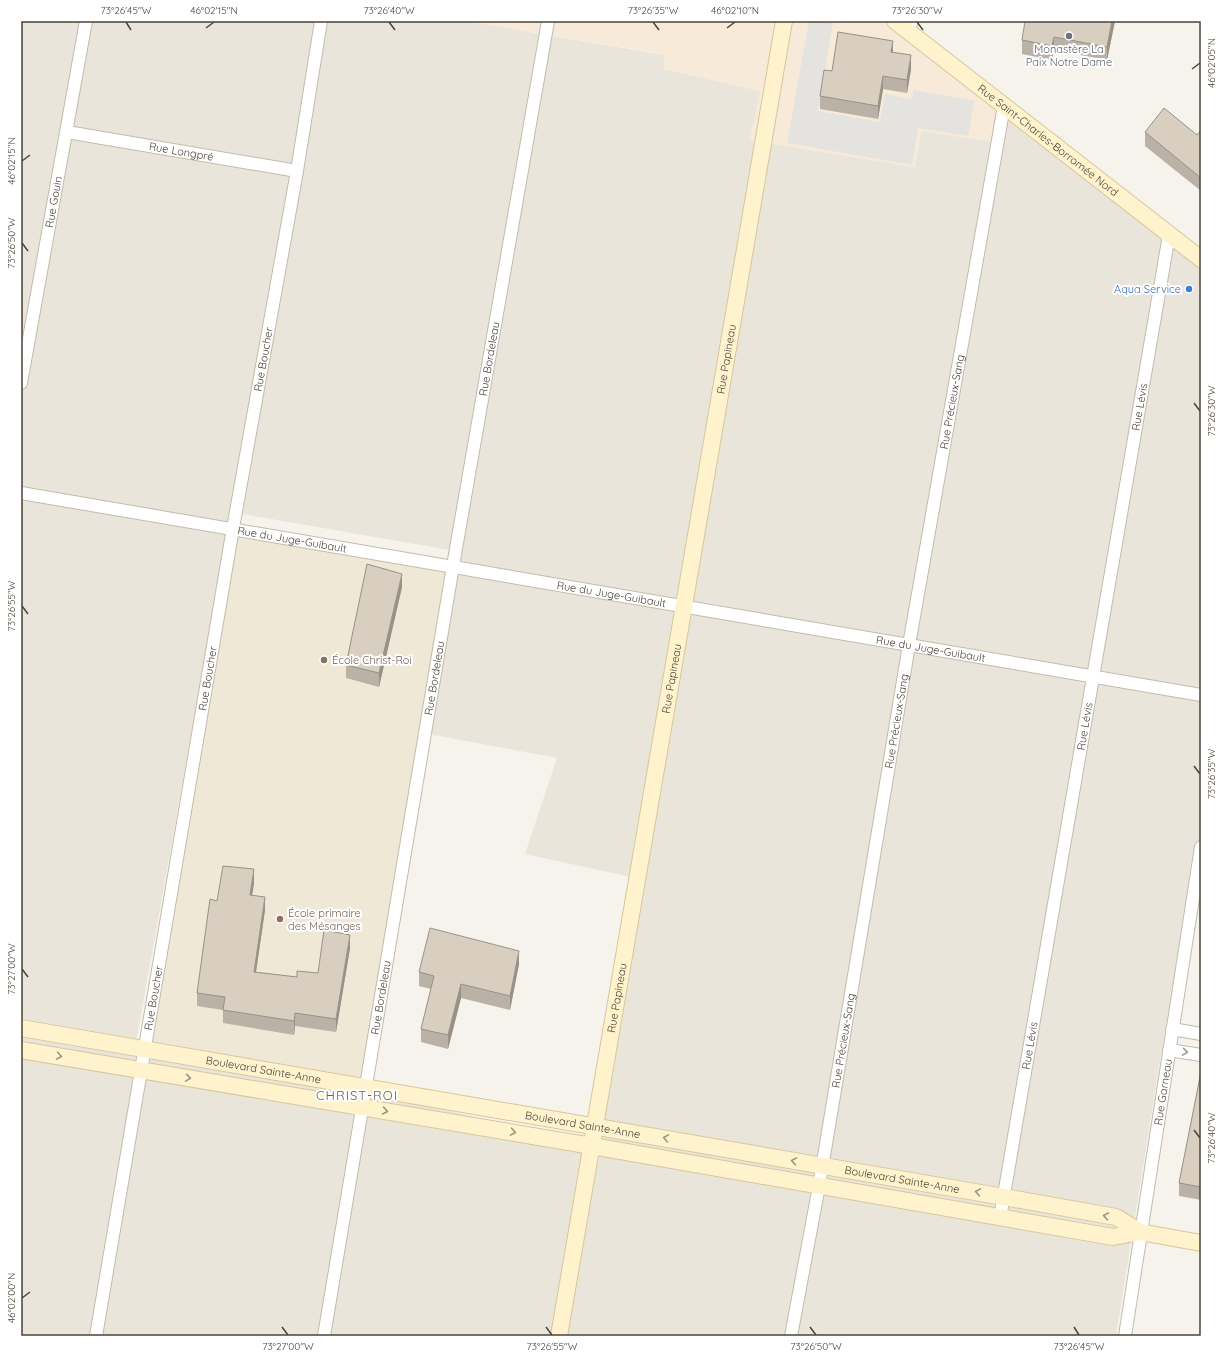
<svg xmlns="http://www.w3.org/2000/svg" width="1222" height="1357" viewBox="0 0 1222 1357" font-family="Quicksand,sans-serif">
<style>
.residential{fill:#eae5da;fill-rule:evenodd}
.commercial{fill:#f7ead8}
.education{fill:#efe8d6}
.parking{fill:#e5e3e0}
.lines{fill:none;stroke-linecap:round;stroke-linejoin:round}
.lane-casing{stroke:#c2bbae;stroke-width:8}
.street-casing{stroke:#c2bbae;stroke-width:14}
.secondary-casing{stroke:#d6c79b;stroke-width:18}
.lane{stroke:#fff;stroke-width:6}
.street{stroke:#fff;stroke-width:12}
.secondary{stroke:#fff3cd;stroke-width:16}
.wall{fill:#bab2a6}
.shaded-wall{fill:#979187}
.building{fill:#d8cfc1;stroke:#979187}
.oneway{stroke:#9c9892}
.oneway2{stroke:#9c937c}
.ticks{fill:none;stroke:#4b4439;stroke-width:1.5}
.worship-dot{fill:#6b7280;stroke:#fff;stroke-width:1.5}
.shop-dot{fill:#3f7fe0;stroke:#fff;stroke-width:1.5}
.education-dot{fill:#8d6e63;stroke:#fff;stroke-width:1.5}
.labels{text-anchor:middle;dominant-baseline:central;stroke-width:4;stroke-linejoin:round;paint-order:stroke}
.worship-label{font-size:11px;fill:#5b616d;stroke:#fff}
.street-label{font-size:11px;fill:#4b4439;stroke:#fff}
.shop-label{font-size:11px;fill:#366cbe;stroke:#fff;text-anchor:end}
.education-label{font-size:11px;fill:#785e54;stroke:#fff;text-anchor:start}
.quarter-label{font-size:13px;letter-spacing:1px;fill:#6e6250;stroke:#fff}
.neatline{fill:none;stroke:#4b4439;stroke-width:1.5}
.ticks-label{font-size:10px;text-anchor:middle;fill:#4b4439}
</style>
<rect width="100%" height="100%" fill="#f6f3ec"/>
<path class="residential" d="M21 21H466L665 55 664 69 761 91 750 140 915 167 921 131 996 107 1201 269V836L1160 1060 1116 1336H21ZM231 512 455 551 423 733 557 758 525 854 636 878 592 1146 361 1089 135 1048Z"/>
<path class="commercial" d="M466 21H907L996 107 991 142 921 131 915 167 750 140 760 91 664 69 665 54Z"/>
<path class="education" d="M233 528 453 566 366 1086 145 1049Z"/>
<path class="parking" d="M809 21 833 23 818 111 880 122 885 94 912 99 914 90 974 101 968 136 918 128 912 165 787 143Z"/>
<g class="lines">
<defs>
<path id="lane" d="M911 33 915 21"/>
<g id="street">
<path id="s1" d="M67 132 297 171"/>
<path id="s2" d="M21 383 86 21"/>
<path id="s3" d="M21 493 1201 695"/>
<path d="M1172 1029 1201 1034"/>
<path d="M1169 1050 1201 1055"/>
<path id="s4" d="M1000 1218 1169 235"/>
<path id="s5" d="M96 1336 233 528 297 171 321 21"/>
<path id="s6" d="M324 1336 453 566 548 21"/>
<path id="s7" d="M791 1336 819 1186 909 645 1004 106"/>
<path id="s8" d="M1125 1336 1201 847"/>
</g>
<g id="secondary">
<path id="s9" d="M895 21 1201 259"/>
<path id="s10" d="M21 1028 1004 1197 1116 1217 1140 1232"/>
<path d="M21 1050 592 1146 1113 1237 1140 1232 1201 1243"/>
<path id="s11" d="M559 1336 784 21"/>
</g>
</defs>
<use href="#lane" class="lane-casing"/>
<use href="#street" class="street-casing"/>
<use href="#secondary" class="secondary-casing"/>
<use href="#lane" class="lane"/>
<use href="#street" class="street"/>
<use href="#secondary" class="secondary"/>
</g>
<g class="wall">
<path d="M1115 21 1107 60 1054 50 1052 60 1022 54V40Z"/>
<path d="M893 52 911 69 907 93 883 89 878 119 820 109V96L832 71Z"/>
<path d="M1201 130V191L1145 146V132L1197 135Z"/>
<path d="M402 587 379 687 346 678V665Z"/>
<path d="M254 883 252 895 265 910 256 972 297 977 318 973 350 948 336 1032 295 1026 294 1035 223 1023V1010L197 1006V993L217 901Z"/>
<path d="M519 964 510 1010 461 998 448 1049 421 1042V1029L431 989 419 986V972Z"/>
<path d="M1201 1072V1200L1179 1196V1183Z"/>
</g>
<g class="shaded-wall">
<path d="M1112 21H1115L1107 60V47Z"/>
<path d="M1054 37V50L1052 60V46Z"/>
<path d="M893 41V55L891 52Z"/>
<path d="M911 55V69L907 93V80Z"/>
<path d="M883 76V89L878 119V106Z"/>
<path d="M402 574V587L379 687V673Z"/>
<path d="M254 869V883L250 909V895Z"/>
<path d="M265 897V910L254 985V972Z"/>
<path d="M350 935V948L336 1032V1019Z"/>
<path d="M519 951V964L510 1010V996Z"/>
<path d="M461 984V998L448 1049V1035Z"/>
<path d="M295 1013V1026L294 1035V1021Z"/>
</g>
<g class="building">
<path d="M1025 21H1112L1107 47 1054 37 1052 46 1022 40Z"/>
<path d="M838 32 893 41 891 52 911 55 907 80 883 76 878 106 820 96 824 70 832 71Z"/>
<path d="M1164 108 1197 135 1201 130V178L1145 132Z"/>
<path d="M367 564 402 574 379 673 346 665Z"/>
<path d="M223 866 254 869 250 895 265 897 254 972 297 977V971L318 973 324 930 350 935 336 1019 295 1013 294 1021 223 1010 225 997 197 993 210 899 217 901Z"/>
<path d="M430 928 519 951 510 996 461 984 448 1035 421 1029 434 976 419 972Z"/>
<path d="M1201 1072V1187L1179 1183Z"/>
</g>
<defs><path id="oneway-chevron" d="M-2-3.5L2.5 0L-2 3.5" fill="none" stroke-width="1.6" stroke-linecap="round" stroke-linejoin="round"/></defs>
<use class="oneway" href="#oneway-chevron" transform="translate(1185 1052) rotate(9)"/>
<g class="oneway2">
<use href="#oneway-chevron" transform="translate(59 1056) rotate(10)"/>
<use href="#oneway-chevron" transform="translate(188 1078) rotate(9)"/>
<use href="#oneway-chevron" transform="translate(385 1111) rotate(10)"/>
<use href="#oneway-chevron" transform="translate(513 1132) rotate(10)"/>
<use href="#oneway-chevron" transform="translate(666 1138) rotate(-170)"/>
<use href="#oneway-chevron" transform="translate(794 1161) rotate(-170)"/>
<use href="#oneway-chevron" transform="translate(978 1192) rotate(-170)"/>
<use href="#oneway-chevron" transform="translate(1106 1216) rotate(-170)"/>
</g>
<path class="ticks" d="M126 22 131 30M389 22 395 30M653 22 659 30M917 22 923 30M206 28 214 22M727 28 735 22M1192 69 1200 63M22 161 30 155M22 243 28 251M1194 403 1200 411M22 606 28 614M1194 766 1200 774M22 969 28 977M1194 1130 1200 1138M22 1298 30 1292M282 1327 288 1335M546 1327 552 1335M810 1327 816 1335M1074 1327 1079 1335"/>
<circle class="worship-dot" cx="1069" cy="36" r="4"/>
<circle class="shop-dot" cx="1189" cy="289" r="4"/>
<g class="education-dot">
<circle cx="324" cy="660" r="4"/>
<circle cx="280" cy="919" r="4"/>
</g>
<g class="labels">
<g class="worship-label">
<text x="1069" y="49">Monastère La<tspan x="1069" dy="13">Paix Notre Dame</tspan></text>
</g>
<g class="street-label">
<text stroke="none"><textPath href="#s9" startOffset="194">Rue Saint-Charles-Borromée Nord</textPath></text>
<text stroke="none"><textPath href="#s1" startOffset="116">Rue Longpré</textPath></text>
<text stroke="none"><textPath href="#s2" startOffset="184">Rue Gouin</textPath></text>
<text stroke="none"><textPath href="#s5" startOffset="991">Rue Boucher</textPath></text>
<text stroke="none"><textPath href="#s6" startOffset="991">Rue Bordeleau</textPath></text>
<text stroke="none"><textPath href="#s11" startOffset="991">Rue Papineau</textPath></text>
<text stroke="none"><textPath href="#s7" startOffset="948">Rue Précieux-Sang</textPath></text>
<text stroke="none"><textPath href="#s4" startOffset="823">Rue Lévis</textPath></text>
<text stroke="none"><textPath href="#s3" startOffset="275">Rue du Juge-Guibault</textPath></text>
<text stroke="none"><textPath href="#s3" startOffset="599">Rue du Juge-Guibault</textPath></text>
<text stroke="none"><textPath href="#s3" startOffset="923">Rue du Juge-Guibault</textPath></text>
<text stroke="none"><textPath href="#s5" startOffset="667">Rue Boucher</textPath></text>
<text stroke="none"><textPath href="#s6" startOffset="667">Rue Bordeleau</textPath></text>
<text stroke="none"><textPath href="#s11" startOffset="667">Rue Papineau</textPath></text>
<text stroke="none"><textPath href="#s7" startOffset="624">Rue Précieux-Sang</textPath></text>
<text stroke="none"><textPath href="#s4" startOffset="499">Rue Lévis</textPath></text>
<text stroke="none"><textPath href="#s5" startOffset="343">Rue Boucher</textPath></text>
<text stroke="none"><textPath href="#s6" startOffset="343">Rue Bordeleau</textPath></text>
<text stroke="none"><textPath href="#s11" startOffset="343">Rue Papineau</textPath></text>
<text stroke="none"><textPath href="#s7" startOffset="300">Rue Précieux-Sang</textPath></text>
<text stroke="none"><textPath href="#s4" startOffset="175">Rue Lévis</textPath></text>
<text stroke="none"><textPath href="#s10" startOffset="246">Boulevard Sainte-Anne</textPath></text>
<text stroke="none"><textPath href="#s8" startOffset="247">Rue Garneau</textPath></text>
<text stroke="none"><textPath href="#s10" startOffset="570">Boulevard Sainte-Anne</textPath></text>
<text stroke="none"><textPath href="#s10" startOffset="894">Boulevard Sainte-Anne</textPath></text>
</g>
<g class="shop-label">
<text x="1181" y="289">Aqua Service</text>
</g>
<g class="education-label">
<text x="332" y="660">École Christ-Roi</text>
<text x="288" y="913">École primaire<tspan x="288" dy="13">des Mésanges</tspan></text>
</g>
<g class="quarter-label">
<text x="357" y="1095">CHRIST-ROI</text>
</g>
</g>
<rect width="1222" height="1357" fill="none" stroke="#ffffff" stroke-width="44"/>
<rect x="22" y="22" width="1178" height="1313" class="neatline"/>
<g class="ticks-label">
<text x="126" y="14">73°26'45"W</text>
<text x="214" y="14">46°02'15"N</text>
<text x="389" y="14">73°26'40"W</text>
<text x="653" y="14">73°26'35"W</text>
<text x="735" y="14">46°02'10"N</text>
<text x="917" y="14">73°26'30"W</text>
<text transform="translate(1211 63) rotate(-90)" y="4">46°02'05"N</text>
<text transform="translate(11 161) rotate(-90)" y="4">46°02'15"N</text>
<text transform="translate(11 243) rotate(-90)" y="4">73°26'50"W</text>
<text transform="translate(1211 411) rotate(-90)" y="4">73°26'30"W</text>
<text transform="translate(11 606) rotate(-90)" y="4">73°26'55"W</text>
<text transform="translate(1211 774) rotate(-90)" y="4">73°26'35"W</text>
<text transform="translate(11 969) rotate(-90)" y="4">73°27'00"W</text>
<text transform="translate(1211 1138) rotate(-90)" y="4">73°26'40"W</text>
<text transform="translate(11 1298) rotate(-90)" y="4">46°02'00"N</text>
<text x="288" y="1350">73°27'00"W</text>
<text x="552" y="1350">73°26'55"W</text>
<text x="816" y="1350">73°26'50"W</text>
<text x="1079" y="1350">73°26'45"W</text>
</g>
</svg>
